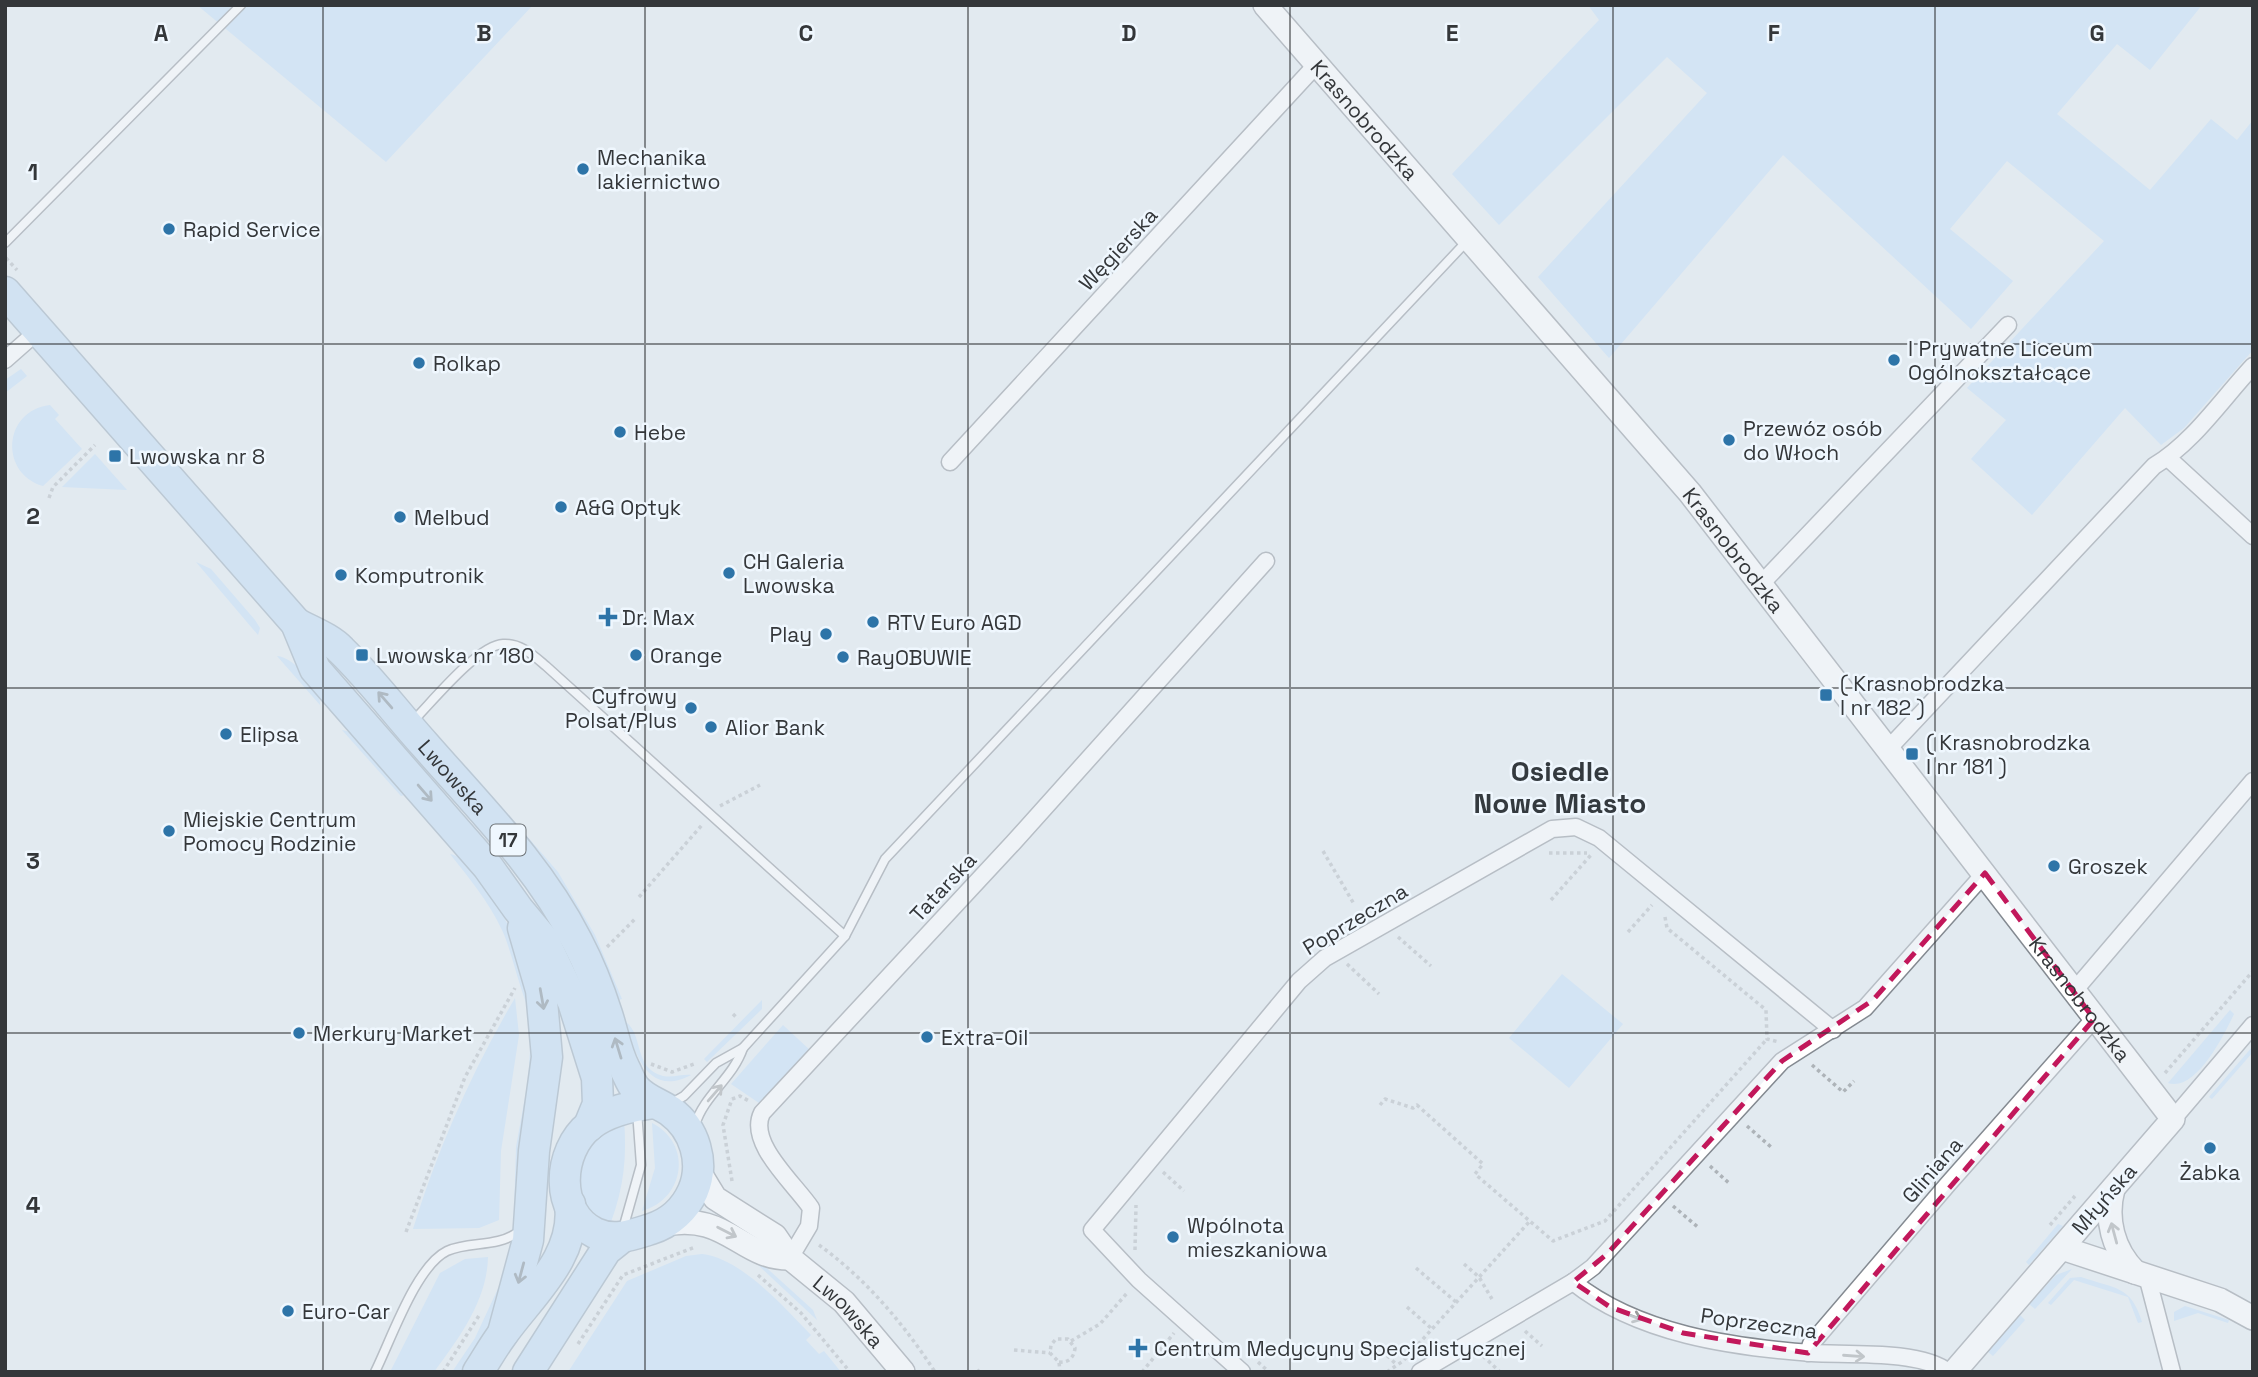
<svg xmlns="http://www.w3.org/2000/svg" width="2258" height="1377" viewBox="0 0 2258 1377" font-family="'Space Grotesk',sans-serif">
<rect width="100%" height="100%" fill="#e2eaf0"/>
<g fill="#c0def8">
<polygon points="197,5 533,5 386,162"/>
<polygon points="1588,5 2202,5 2150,70 2117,44 2057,114 2150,190 2211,119 2237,140 2253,120 2253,350 2184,428 2161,445 2125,408 2032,515 1971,459 2006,420 1967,388 2104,241 2007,161 1950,229 2013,281 1971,329 1783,155 1609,358 1538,277 1707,93 1667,57 1499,225 1452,174 1599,20"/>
<polygon points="21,369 27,376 5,393 5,380"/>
<path d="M50,405L59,415L55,419L82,449L43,486C0,474 2,411 50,405Z"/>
<polygon points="95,454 127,490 62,487"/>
<polygon points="196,562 211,569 255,620 260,628 258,635"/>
<path d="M277,656C294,657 321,689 320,705Z"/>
<polygon points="342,730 351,732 408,794 401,796"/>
<path d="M467,767L558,872L595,935L622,999L618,1000C598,948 574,896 539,852C515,823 487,796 462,768Z"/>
<path d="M450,854C474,857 509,923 517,945C525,969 529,996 536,1021C523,1007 513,953 502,930C489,902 469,878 450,854Z"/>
<polygon points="1562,974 1623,1024 1569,1088 1509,1038"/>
<path d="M515,998L519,1035L501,1151L499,1220L479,1228L413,1229C438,1148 472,1071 515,998Z"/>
<polygon points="762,1000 762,1009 707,1062 704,1059"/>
<path d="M2230,1010L2234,1014C2224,1035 2196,1092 2168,1083Z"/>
<path d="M626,1022C644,1036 633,1068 663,1076C673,1078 683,1074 691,1075C648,1098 634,1053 626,1022Z"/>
<polygon points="783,1025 811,1051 759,1103 731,1084"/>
<polygon points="534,1045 519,1203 514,1212 516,1147 528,1081 530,1051"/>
<polygon points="2253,1046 2253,1052 2212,1099 2209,1097"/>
<path d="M624,1120C627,1156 624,1187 611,1222L606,1223C569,1196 576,1183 587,1142Z"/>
<path d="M652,1123C693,1144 685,1199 642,1211L655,1168Z"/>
<polygon points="2058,1224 2063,1226 2029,1265 2026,1262"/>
<path d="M702,1254C741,1258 785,1308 811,1335L806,1340L819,1354L824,1351L841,1372H568L627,1281L686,1256Z"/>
<path d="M488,1257C487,1301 459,1338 434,1372H390L440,1273L465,1259Z"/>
<polygon points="759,1261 813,1310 817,1320 757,1264"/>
<polygon points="2072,1269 2035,1309 2029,1304 2056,1275"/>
<path d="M2081,1277C2115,1289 2131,1285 2142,1322L2138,1323L2128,1297L2074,1280L2051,1305L2048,1303L2070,1278Z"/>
<polygon points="502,1280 508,1282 485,1337 461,1372 452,1372 475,1338"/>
<polygon points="2185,1306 2229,1320 2228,1323 2198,1313 2174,1321 2174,1312"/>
<polygon points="2020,1315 2025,1320 1993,1356 1987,1351"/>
</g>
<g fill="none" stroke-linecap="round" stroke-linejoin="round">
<g stroke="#848a91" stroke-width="11">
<g id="lane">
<polyline points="5,243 241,5"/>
<path d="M413,721C432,702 478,645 503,644C521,643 534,656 546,666L845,936L885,859L1468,240"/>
<polyline points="672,1103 684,1096 716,1063 743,1048 845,936"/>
<path d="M695,1125C704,1095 733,1078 743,1048"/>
<polyline points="623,1229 641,1165 637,1111"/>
<path d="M375,1372C391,1340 416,1266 447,1251C471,1240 495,1249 520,1231"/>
</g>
</g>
<g stroke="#848a91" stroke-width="19">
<g id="street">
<polyline points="5,360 39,330"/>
<polyline points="2168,458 2253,536"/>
<polyline points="950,462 1317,64"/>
<polyline points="1761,584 2008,325"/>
<path d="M1889,748L2154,466C2193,443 2222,399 2253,366"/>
<polyline points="2074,991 2253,781"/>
<polyline points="2173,1119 2253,1025"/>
<path d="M790,1258L809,1226L811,1208C795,1184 747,1143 762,1113L1013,843L1266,561"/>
<polyline points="2147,1276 2172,1372"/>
<path d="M1573,1282C1638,1334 1731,1347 1812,1353C1847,1355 1921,1350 1948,1372"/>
<polyline points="1808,1353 1811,1344 1948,1184 2094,1019"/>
<polyline points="1242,1372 1139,1280 1092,1230 1299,981 1325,958 1552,829 1576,827 1599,838 1833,1030"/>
<polyline points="1420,1372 1573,1282 1593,1267 1782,1061 1865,1008 1985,873"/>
</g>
</g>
<g stroke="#848a91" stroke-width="26">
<g id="secondary">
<path id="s1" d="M1265,5L1690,493L2173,1119L1954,1372"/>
<path id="s2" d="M698,1170L715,1198L775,1236L790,1258L844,1302L903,1372"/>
<path d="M2113,1189C2105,1219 2113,1250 2135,1272"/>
<path d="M661,1225C727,1210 740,1259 790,1258"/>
<polyline points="2062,1248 2220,1300 2253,1318"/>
</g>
</g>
<g stroke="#8da1b2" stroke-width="33">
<g id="highway">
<polyline points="5,292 296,623 315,669 488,867 518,909 543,939 573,1002 597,1078 598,1104 589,1126"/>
<path id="s3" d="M296,623C310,631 330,638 341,650C371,679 397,714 425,745C480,808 539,866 577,941C589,964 599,989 607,1014C613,1032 616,1052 625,1069C628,1075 631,1083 635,1088C644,1099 658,1103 670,1111C695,1129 705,1163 693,1191C685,1209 670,1223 651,1229C632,1235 614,1242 595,1233C554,1213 557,1151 590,1125C608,1111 632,1106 654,1103"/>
<polyline points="503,1333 528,1240 534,1151 547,1057 541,990 523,928"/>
<path d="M478,1372C486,1360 493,1347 502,1335C530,1295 577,1257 570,1204"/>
<polyline points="528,1372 606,1250 621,1238"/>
</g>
</g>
<g stroke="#adb3b8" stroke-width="3.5" stroke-dasharray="3.5 3.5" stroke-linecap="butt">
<polyline points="6,258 17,270"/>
<polyline points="49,498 53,487 95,445"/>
<polyline points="720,806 760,785"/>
<polyline points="1323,851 1354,904"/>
<polyline points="1549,853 1587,853"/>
<polyline points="639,897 702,825"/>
<polyline points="1551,900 1591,855"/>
<polyline points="1665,917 1667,928 1766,1010 1767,1039 1779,1042"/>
<polyline points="1628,932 1652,905"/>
<polyline points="1398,937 1431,966"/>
<polyline points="607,947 635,919"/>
<polyline points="1347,964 1379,994"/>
<polyline points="733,1014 738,1019"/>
<polyline points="651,1064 672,1072 694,1064"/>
<polyline points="1812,1065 1843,1092 1854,1081"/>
<polyline points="2165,1073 2253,971"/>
<polyline points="732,1099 740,1096 749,1101"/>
<polyline points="1380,1105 1385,1099 1413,1108 1417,1105 1483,1164 1475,1174 1553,1241 1605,1221 1767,1039"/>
<polyline points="1747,1126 1771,1147"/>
<polyline points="1710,1166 1730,1184"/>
<polyline points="1163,1172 1184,1191"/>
<polyline points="732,1181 723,1125 732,1099"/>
<polyline points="1673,1206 1699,1228"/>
<polyline points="2050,1225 2075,1196"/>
<polyline points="406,1232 465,1077 515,988"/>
<path d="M819,1245C865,1278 904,1324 935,1372"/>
<polyline points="1135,1250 1136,1205"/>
<polyline points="1464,1264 1479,1277 1492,1299"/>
<polyline points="1416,1268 1456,1302"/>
<polyline points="758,1275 801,1313 850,1372"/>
<polyline points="1407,1307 1432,1329"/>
<polyline points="1525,1331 1542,1346"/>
<polyline points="1071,1341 1100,1324 1128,1292"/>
<polyline points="578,1344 623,1275 695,1247"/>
<polyline points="1377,1346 1397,1365"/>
<polyline points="1014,1350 1050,1353"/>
<polyline points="1483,1356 1500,1372"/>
<path d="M1059,1362C1068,1363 1074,1358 1075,1348L1068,1339H1056L1051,1345L1050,1353L1059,1362L1060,1372"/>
<polyline points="1258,1362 1269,1372"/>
<polyline points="443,1372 480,1314"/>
<polyline points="977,1372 981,1369"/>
<polyline points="1142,1372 1174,1333"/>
<polyline points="1387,1372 1403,1361 1530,1221"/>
</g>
<use href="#lane" stroke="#fff" stroke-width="8"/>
<use href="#street" stroke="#fff" stroke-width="16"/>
<use href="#secondary" stroke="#fff" stroke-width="23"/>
<use href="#highway" stroke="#bddaf3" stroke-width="30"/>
</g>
<defs><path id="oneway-shaft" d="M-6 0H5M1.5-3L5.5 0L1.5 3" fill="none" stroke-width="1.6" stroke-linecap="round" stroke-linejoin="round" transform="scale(1.75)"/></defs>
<g stroke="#72808d">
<use href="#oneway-shaft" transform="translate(385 700) rotate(-131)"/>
<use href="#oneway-shaft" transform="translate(425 793) rotate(49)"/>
<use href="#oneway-shaft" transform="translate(542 999) rotate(80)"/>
<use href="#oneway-shaft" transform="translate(618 1048) rotate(-107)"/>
<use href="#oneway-shaft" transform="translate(521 1273) rotate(105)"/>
</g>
<g stroke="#9a9b9c">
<use href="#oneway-shaft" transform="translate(715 1093) rotate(-49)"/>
<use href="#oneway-shaft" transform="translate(727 1232) rotate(27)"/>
<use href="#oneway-shaft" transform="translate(2114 1233) rotate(-105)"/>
<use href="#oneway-shaft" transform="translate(1632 1316) rotate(21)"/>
<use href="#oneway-shaft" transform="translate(1854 1356) rotate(4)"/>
</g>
<path d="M0 0H2258V1377H0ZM1985,873L2094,1019L1808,1353L1683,1333L1610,1307L1573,1282L1607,1254L1782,1061L1873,1000Z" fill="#e2eaf0" fill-opacity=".55" fill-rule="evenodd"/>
<path fill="none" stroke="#c2185b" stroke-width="5" stroke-dasharray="14 9" stroke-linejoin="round" d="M1985,873L2094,1019L1808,1353L1683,1333L1610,1307L1573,1282L1607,1254L1782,1061L1873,1000Z"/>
<path fill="none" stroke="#34373a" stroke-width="2" stroke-opacity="0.55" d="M323,5V1372M645,5V1372M968,5V1372M1290,5V1372M1613,5V1372M1935,5V1372M5,344H2253M5,688H2253M5,1033H2253"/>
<g fill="#2d74a8" stroke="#eff7fe" stroke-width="2.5">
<circle cx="583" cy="169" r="7"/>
<circle cx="169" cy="229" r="7"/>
<circle cx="1894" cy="360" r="7"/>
<circle cx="419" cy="363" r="7"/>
<circle cx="620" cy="432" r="7"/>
<circle cx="1729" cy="440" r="7"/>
<rect x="108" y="449" width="14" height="14" rx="3.5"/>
<circle cx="561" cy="507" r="7"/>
<circle cx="400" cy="517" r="7"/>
<circle cx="729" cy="573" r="7"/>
<circle cx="341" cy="575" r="7"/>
<path d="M604.5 606.5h7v7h7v7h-7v7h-7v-7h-7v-7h7z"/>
<circle cx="873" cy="622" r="7"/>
<circle cx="826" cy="634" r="7"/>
<rect x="355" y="648" width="14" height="14" rx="3.5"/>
<circle cx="636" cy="655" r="7"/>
<circle cx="843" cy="657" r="7"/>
<rect x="1819" y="688" width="14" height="14" rx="3.5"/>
<circle cx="691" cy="708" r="7"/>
<circle cx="711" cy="727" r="7"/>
<circle cx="226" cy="734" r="7"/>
<rect x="1905" y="747" width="14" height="14" rx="3.5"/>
<circle cx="169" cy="831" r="7"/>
<circle cx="2054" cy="866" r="7"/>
<circle cx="299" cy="1033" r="7"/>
<circle cx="927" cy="1037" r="7"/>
<circle cx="2210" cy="1148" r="7"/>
<circle cx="1173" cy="1237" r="7"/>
<circle cx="288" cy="1311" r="7"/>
<path d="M1134.5 1337.5h7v7h7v7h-7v7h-7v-7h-7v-7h7z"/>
</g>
<g text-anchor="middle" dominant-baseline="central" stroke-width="5" stroke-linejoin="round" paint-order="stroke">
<rect fill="#eff7fe" stroke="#6c7175" stroke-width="2" x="490.5" y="824.5" width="35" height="31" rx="5"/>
<g font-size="19" font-weight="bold" fill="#34373a">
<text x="508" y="840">17</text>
</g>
<g font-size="21" fill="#34373a" stroke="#eff7fe">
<text stroke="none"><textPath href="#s1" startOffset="152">Krasnobrodzka</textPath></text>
<text transform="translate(1118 249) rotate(-47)">Węgierska</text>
<text stroke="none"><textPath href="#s1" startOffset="719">Krasnobrodzka</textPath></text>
<text stroke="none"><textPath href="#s3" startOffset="222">Lwowska</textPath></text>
<text transform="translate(943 887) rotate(-47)">Tatarska</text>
<text transform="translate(1355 919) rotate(-31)">Poprzeczna</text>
<text stroke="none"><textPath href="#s1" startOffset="1286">Krasnobrodzka</textPath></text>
<text transform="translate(1932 1170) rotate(-49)">Gliniana</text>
<text transform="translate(2104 1199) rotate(-49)">Młyńska</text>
<text stroke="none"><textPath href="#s2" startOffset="210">Lwowska</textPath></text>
<text transform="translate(1759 1323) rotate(8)">Poprzeczna</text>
</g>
<g font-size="21" fill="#34373a" stroke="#eff7fe" text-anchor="start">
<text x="597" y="157">Mechanika<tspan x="597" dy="24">lakiernictwo</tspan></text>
<text x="183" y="229">Rapid Service</text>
<text x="1908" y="348">I Prywatne Liceum<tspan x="1908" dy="24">Ogólnokształcące</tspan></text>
<text x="433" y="363">Rolkap</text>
<text x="1743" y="428">Przewóz osób<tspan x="1743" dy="24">do Włoch</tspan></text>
<text x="634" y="432">Hebe</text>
<text x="129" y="456">Lwowska nr 8</text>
<text x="575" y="507">A&amp;G Optyk</text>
<text x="414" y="517">Melbud</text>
<text x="743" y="561">CH Galeria<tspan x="743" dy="24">Lwowska</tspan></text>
<text x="355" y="575">Komputronik</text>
<text x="622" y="617">Dr. Max</text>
<text x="887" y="622">RTV Euro AGD</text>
<text x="812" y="634" text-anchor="end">Play</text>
<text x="376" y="655">Lwowska nr 180</text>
<text x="650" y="655">Orange</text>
<text x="857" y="657">RayOBUWIE</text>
<text x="1840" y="683">( Krasnobrodzka<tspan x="1840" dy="24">I nr 182 )</tspan></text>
<text x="677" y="696" text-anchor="end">Cyfrowy<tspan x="677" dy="24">Polsat/Plus</tspan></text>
<text x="725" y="727">Alior Bank</text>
<text x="240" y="734">Elipsa</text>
<text x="1926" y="742">( Krasnobrodzka<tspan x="1926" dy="24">I nr 181 )</tspan></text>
<text x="183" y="819">Miejskie Centrum<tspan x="183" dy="24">Pomocy Rodzinie</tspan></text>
<text x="2068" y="866">Groszek</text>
<text x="313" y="1033">Merkury Market</text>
<text x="941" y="1037">Extra-Oil</text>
<text x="2210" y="1172" text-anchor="middle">Żabka</text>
<text x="1187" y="1225">Wpólnota<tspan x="1187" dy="24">mieszkaniowa</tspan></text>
<text x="302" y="1311">Euro-Car</text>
<text x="1154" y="1348">Centrum Medycyny Specjalistycznej</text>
</g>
<g font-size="28" font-weight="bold" fill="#343a3f" stroke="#eff7fe">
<text x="1560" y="771">Osiedle<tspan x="1560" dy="32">Nowe Miasto</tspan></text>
</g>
</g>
<g font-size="23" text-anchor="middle" font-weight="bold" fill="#34373a" stroke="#eff7fe" stroke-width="5" stroke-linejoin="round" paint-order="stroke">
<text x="161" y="41">A</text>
<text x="484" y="41">B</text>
<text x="806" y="41">C</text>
<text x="1129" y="41">D</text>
<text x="1452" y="41">E</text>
<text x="1774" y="41">F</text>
<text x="2097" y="41">G</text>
<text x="33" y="180">1</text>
<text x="33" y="524">2</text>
<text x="33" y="869">3</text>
<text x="33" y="1213">4</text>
</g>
<rect width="2258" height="1377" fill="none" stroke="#34373a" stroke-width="14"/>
</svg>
